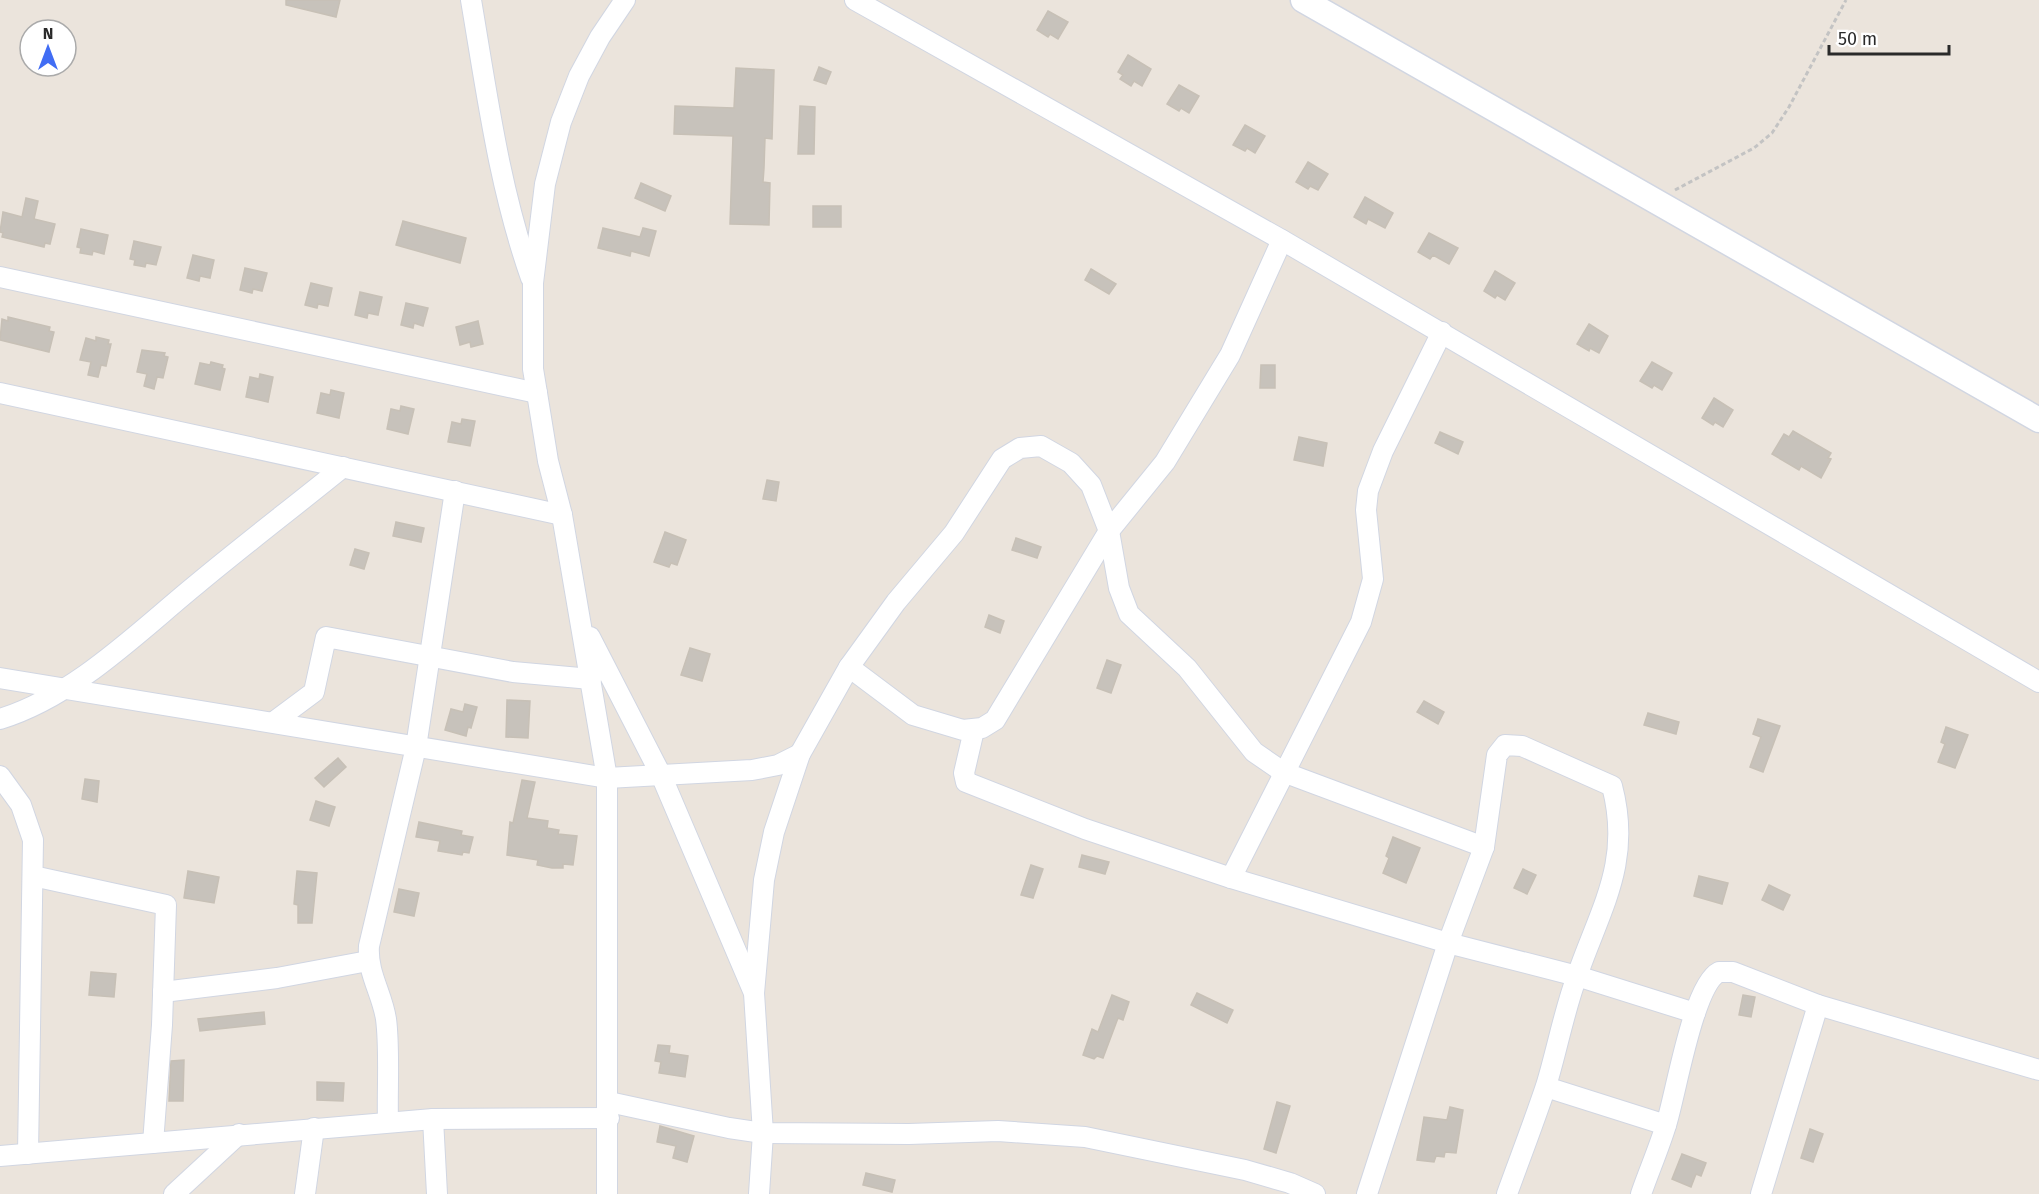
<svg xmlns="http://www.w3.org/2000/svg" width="2039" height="1194" viewBox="0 0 2039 1194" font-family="'Fira Sans',sans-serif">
<rect width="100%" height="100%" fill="#ebe4dc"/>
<g fill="#c7c2bb" stroke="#c7c0b6" stroke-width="1.5">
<polygon points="286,0 340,0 336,17 286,5"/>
<polygon points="1048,11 1068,22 1058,39 1050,34 1048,37 1037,30"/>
<polygon points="1128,55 1151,69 1142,86 1134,81 1131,86 1120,79 1123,75 1118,72"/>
<polygon points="819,67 831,72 826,84 814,80"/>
<polygon points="736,68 774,70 772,139 765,138 764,168 763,182 770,183 769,225 730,224 733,136 674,134 675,106 734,108"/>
<polygon points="1179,85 1199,96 1189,113 1181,108 1179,111 1167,104"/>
<polygon points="800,106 815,107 814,154 798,154"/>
<polygon points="1245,125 1265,136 1255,153 1247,148 1245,151 1233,145"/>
<polygon points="1308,162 1328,174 1318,190 1310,186 1308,189 1296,182"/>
<polygon points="641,183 671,196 665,211 635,198"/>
<polygon points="1365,197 1393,213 1385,228 1368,219 1366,224 1354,217"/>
<polygon points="26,198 38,201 34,219 55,224 50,244 45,243 44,247 2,237 3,233 0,232 3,212 22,217"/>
<rect x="813" y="206" width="28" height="21"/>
<polygon points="403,221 466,238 460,263 396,245"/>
<polygon points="603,228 640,237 643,228 656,231 649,256 631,251 630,256 598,248"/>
<polygon points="81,229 108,235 104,254 93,251 92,255 80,253 81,248 77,247"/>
<polygon points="1429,233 1458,248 1449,264 1433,255 1430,259 1418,252"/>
<polygon points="134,241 161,247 156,265 146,263 145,267 134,265 135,260 130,259"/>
<polygon points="193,255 214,260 210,278 200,276 199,281 187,278"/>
<polygon points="245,268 267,273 262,291 253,289 252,293 240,290"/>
<polygon points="1091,269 1116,284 1109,294 1085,280"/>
<polygon points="1495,271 1515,283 1505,300 1497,295 1495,298 1484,291"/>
<polygon points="311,283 332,288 328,306 318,304 317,308 305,305"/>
<polygon points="360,292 382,297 378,315 368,313 367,318 355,315"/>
<polygon points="406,303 428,308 423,326 414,323 413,328 401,325"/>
<polygon points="8,317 50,327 49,331 54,332 49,352 0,340 2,319 8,321"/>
<polygon points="478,321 483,344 471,347 470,342 460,345 456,327"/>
<polygon points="1589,324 1608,336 1599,353 1590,348 1589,351 1577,344"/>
<polygon points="96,337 109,340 108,344 111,344 106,366 101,365 98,377 88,375 91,362 80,360 86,338 96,341"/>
<polygon points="142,350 165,353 164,356 168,357 163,378 157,377 154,389 144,386 147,374 137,372"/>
<polygon points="211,362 223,365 222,368 225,369 220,390 195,384 200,363 210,365"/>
<polygon points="1652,362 1672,373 1662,390 1654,385 1652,388 1640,381"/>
<polygon points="1261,365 1275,365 1275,388 1260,388"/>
<polygon points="260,374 273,377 268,402 246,397 250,377 259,379"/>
<polygon points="331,390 344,393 339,418 317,413 321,393 330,395"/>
<polygon points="1714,398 1733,410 1723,427 1715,422 1713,425 1702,418"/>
<polygon points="401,406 414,409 408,434 387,429 391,409 400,411"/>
<polygon points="462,419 475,421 470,446 448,442 452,422 461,424"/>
<polygon points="1793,431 1831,453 1828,458 1831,459 1821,478 1801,466 1799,470 1772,454 1784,434 1789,437"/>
<polygon points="1440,432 1463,442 1458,454 1435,443"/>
<polygon points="1299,437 1327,443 1323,466 1294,460"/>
<polygon points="767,480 779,482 776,501 763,499"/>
<polygon points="396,522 424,528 421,542 393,536"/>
<polygon points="665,532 686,540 677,565 671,563 669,567 654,562"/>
<polygon points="1016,538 1041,547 1037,558 1012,550"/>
<polygon points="355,549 369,553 364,569 350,565"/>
<polygon points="989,615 1004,621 1000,633 985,627"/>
<polygon points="690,648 710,654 702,681 681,675"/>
<polygon points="1107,660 1121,665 1111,693 1097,688"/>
<polygon points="507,700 530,701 528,738 506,737"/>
<polygon points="1424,701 1444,712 1438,724 1417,712"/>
<polygon points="465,704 477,707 471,728 468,727 466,736 445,730 451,709 463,712"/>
<polygon points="1648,713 1679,722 1676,734 1644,725"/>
<polygon points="1758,719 1780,726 1763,772 1750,767 1761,737 1753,734"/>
<polygon points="1946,727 1968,735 1955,768 1938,762 1945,744 1941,742"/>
<polygon points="338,758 346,767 324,787 315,778"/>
<polygon points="85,779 99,781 97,802 82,799"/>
<polygon points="522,780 535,782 527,818 548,821 547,828 559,830 558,834 577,836 573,865 563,864 563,868 552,868 537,865 538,860 507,855 510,822 513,823"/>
<polygon points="316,801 335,807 329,826 310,820"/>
<polygon points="419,822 462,831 461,835 473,837 469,853 463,852 462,855 438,851 440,841 416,837"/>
<polygon points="1393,837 1420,848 1406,883 1383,873 1389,858 1386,856"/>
<polygon points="1082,855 1109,862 1105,874 1079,867"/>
<polygon points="1031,865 1043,869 1033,898 1021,895"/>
<polygon points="1523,869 1536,875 1527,894 1514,888"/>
<polygon points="188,871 219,877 214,903 184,898"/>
<polygon points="297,871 317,873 312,923 298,923 298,905 294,904"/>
<polygon points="1699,876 1728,883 1722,904 1694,896"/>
<polygon points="1769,885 1790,895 1783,910 1762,900"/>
<polygon points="399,889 419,893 414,916 394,912"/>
<polygon points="91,972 116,974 114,997 89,995"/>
<polygon points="1197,993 1233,1010 1227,1023 1191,1005"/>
<polygon points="1112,995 1129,1002 1123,1020 1118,1018 1103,1058 1097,1056 1094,1059 1083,1055 1092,1029 1098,1032"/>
<polygon points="1743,995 1755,997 1751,1017 1739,1015"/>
<polygon points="264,1012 265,1024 200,1031 198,1019"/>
<polygon points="658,1045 670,1046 669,1053 688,1056 685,1077 659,1073 661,1062 655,1061"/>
<polygon points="184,1060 183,1101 169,1101 171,1061"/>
<polygon points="317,1082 344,1083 343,1101 317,1100"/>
<polygon points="1277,1102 1290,1106 1276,1153 1264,1149"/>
<polygon points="1450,1107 1463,1110 1456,1153 1445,1152 1444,1157 1436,1156 1434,1162 1417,1160 1424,1117 1447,1120"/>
<polygon points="660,1126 694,1136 687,1162 673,1158 676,1146 657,1142"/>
<polygon points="1810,1129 1823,1134 1813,1162 1801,1158"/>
<polygon points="1682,1154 1706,1163 1701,1176 1696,1174 1691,1187 1672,1179"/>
<polygon points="866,1173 895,1180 892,1192 863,1185"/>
</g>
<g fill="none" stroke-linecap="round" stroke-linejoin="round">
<g stroke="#d1d6e2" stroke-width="22">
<g id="minor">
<path d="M471,0C487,94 499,187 531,278"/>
<polyline points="855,0 1282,240 2039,682"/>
<polyline points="0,277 537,393"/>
<polyline points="0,393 562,515"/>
<polyline points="590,637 661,775 754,993 763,1133 759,1194"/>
<polyline points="849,667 913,715 963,730 982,728 995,720 1109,531 1165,462 1230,355 1282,240"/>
<polyline points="0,678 607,778 752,770 778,765 800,754"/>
<path d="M0,719C75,696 138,632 197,584C245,544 295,506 343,467"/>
<polyline points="275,721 314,692 326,637 513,672 591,679"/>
<polyline points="974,730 964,773 966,782 1085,829 1231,878 1448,943 1577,976 1695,1013"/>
<polyline points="0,776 21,805 33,840 28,1154"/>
<polyline points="33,876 166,905 162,1025 153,1143"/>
<polyline points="1231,878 1361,622 1373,579 1366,510 1368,491 1383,451 1442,332"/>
<polyline points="163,992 277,978 368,961"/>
<polyline points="754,993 764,880 774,832 800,754 849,667 896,602 954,533 1002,459 1020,448 1041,446 1071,463 1091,485 1109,531 1119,588 1129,614 1187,668 1254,752 1283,772 1484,847"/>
<polyline points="1546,1087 1666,1125"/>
<polyline points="609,1102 729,1128 763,1133 909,1134 998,1131 1085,1137 1245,1170 1290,1183 1315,1194"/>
<polyline points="433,1119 437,1194"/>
<path d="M388,1122C387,1090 390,1049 386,1019C382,993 367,973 369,946L416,747L455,491"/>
<polyline points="0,1156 433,1119 609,1118"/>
<polyline points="174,1194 239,1134"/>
<polyline points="305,1194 314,1128"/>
<polyline points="607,1194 607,778 562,515 548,461 537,393 533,369 533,283 545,184 561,122 579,76 600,37 625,0"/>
<path d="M1367,1194L1448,943L1484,847L1497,755L1505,745L1522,746L1612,786C1632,862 1601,907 1577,976C1564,1011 1557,1050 1546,1086C1534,1122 1520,1158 1507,1194"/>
<path d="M1641,1194C1649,1171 1659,1148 1666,1125C1676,1094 1693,985 1719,972H1733L1818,1005L2039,1070"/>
<polyline points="1761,1194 1818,1005"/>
</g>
</g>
<g stroke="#d1d6e2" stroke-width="27">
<polyline id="tertiary" points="1303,0 2039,420"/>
</g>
<polyline stroke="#c3c3c3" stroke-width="3" stroke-dasharray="4.5 3" stroke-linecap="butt" points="1675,190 1754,148 1772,133 1789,107 1846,0"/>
<use href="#minor" stroke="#fff" stroke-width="20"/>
<use href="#tertiary" stroke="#fff" stroke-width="24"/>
</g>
<g transform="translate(48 48)"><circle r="28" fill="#ffffff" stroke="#aaaaaa" stroke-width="1.5"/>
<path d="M0-4.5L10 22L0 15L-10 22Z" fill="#416df4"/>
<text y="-9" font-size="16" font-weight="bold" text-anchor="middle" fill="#2a2a2a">N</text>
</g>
<path d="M1829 45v9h120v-9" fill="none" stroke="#2a2a2a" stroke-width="3"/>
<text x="1838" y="45" font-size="18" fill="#2a2a2a" stroke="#ffffff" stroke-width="4.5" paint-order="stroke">50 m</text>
</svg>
